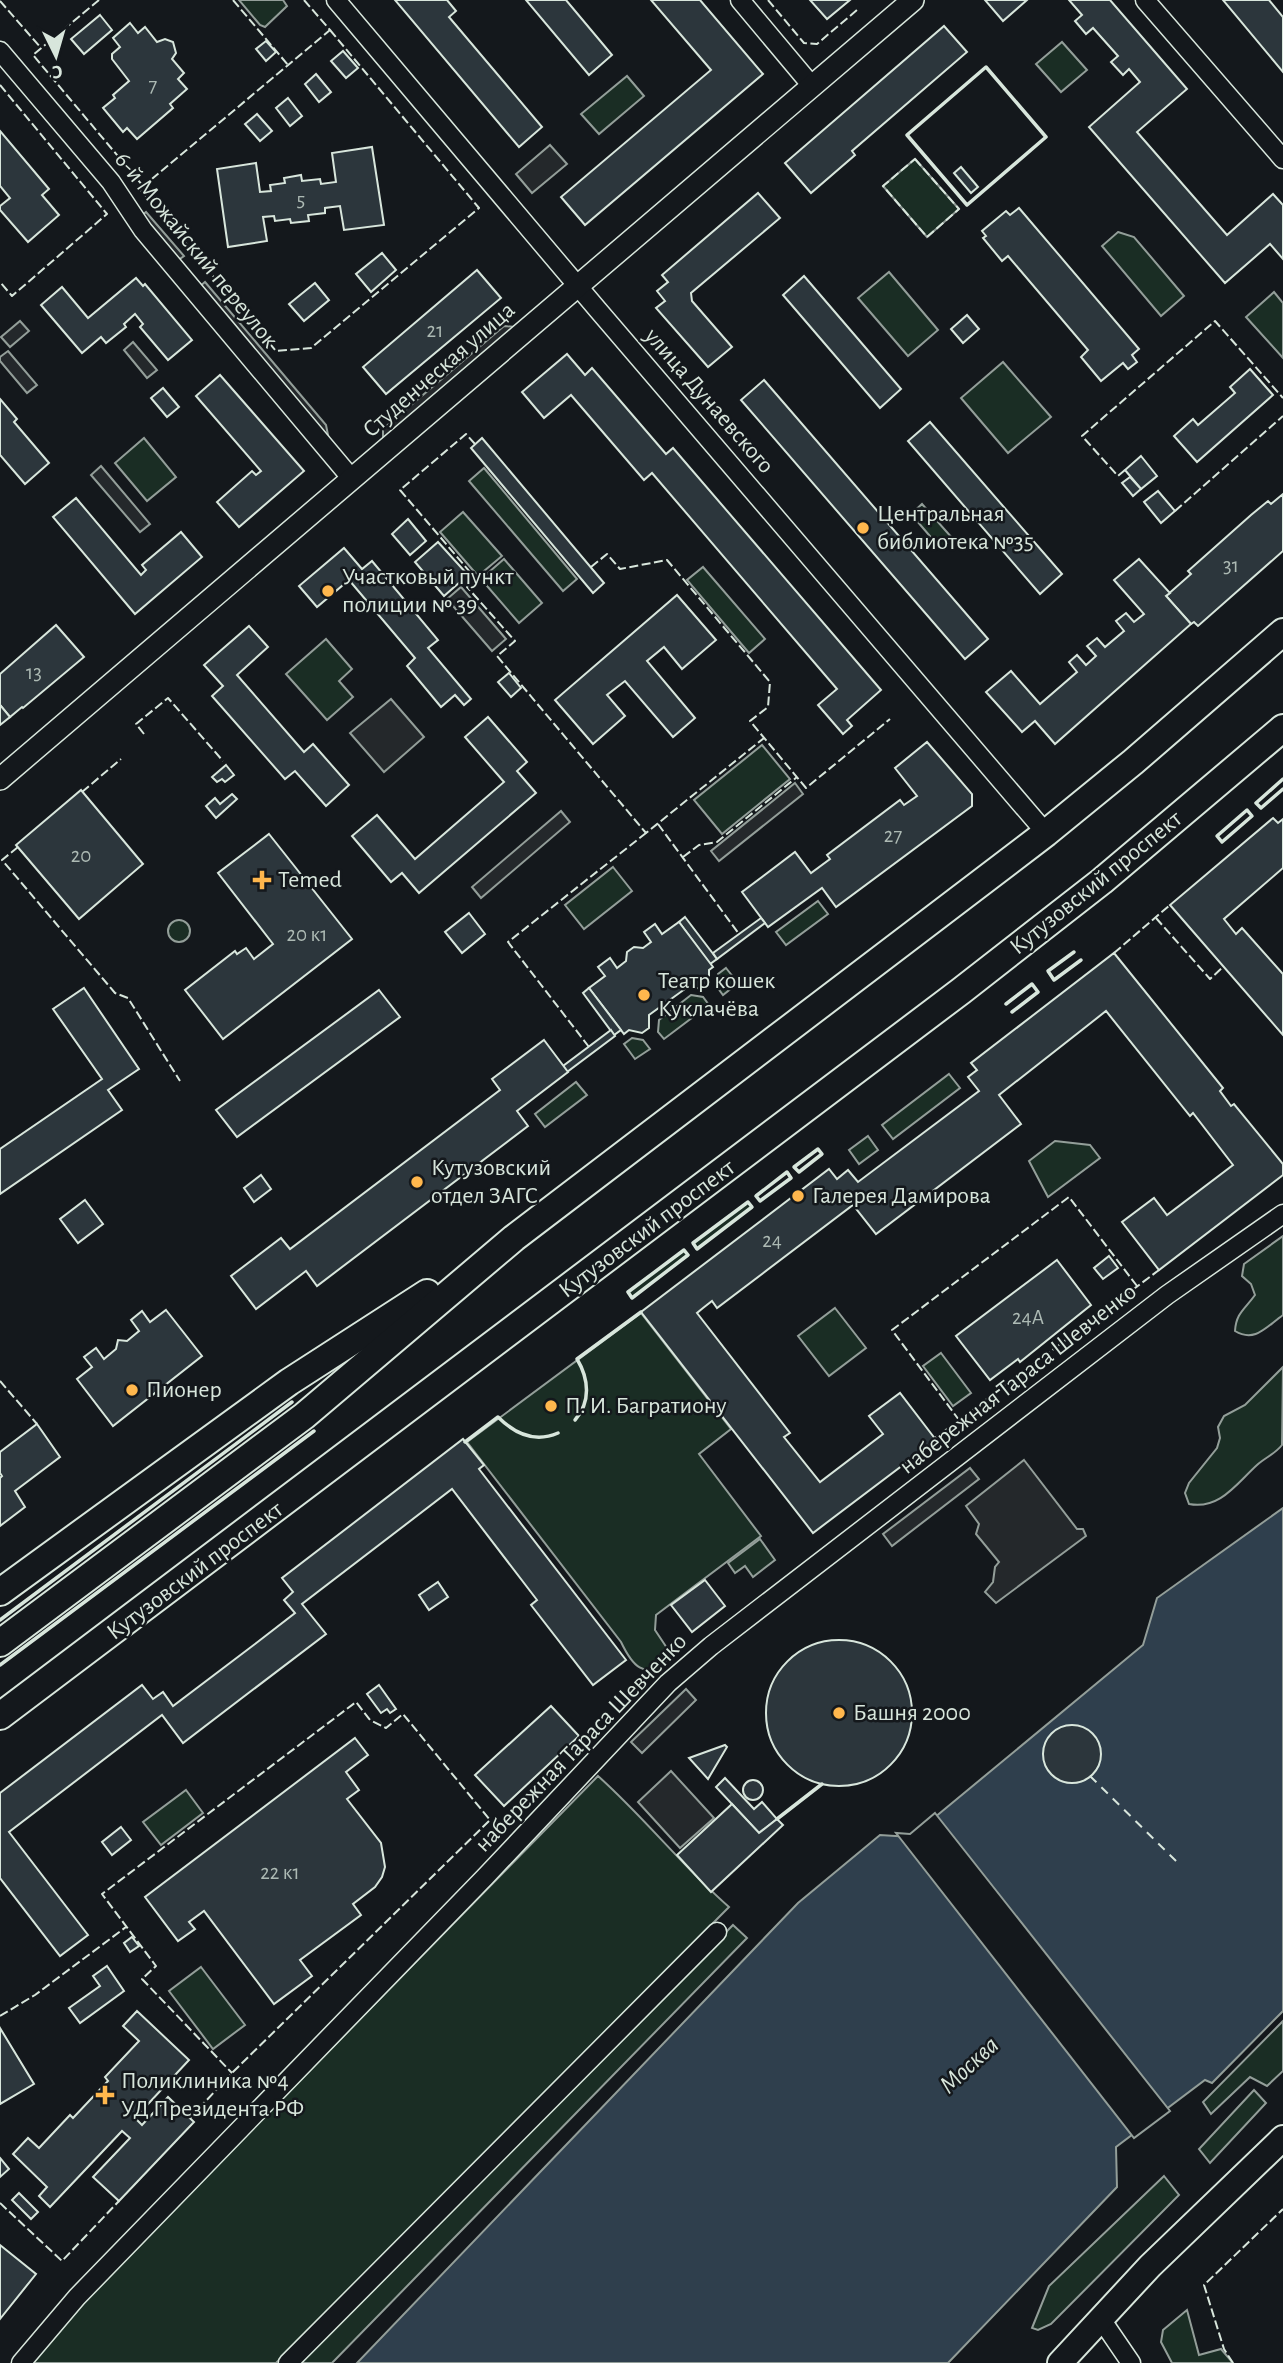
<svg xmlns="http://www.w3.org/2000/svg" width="1283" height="2363" viewBox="0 0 1283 2363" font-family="'Alegreya Sans',sans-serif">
<rect width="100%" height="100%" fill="#14181c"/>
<g fill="#1a2d24" stroke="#939e99" stroke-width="2">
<polygon points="239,0 283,0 287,6 265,27 260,25"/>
<polygon points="1062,42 1087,70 1061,92 1036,64"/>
<polygon points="627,76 644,96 599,134 581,114"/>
<polygon points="915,159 959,209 927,237 883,186"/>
<polygon points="1118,232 1134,237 1184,296 1161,316 1102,246"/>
<polygon points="889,272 938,330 908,356 858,298"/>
<polygon points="1274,292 1283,303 1283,358 1246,317"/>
<polygon points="1003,362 1051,417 1008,453 961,398"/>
<polygon points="144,438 176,477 147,501 115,463"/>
<polygon points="484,468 577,579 563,591 469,481"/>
<polygon points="922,504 953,539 941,549 911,514"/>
<polygon points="463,512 502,556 478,576 440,532"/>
<polygon points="504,559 542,603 519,623 481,579"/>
<polygon points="703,567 765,639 749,653 687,580"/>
<polygon points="326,639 352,669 339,681 353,697 327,720 286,674"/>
<polygon points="762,745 790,779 722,834 694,800"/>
<polygon points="613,867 632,891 584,929 565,905"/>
<polygon points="818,901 828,914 786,945 776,932"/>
<circle cx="179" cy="931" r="11"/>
<polygon points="726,968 738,983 723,995 717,987 718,974"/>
<polygon points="691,995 703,997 709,1005 664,1039 658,1032 659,1020"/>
<polygon points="632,1038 643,1040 650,1049 635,1059 624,1044"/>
<polygon points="949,1074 960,1088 893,1139 882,1125"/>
<polygon points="576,1082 587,1095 545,1127 535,1114"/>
<polygon points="868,1136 878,1150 859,1164 849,1150"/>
<polygon points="1055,1141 1090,1145 1100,1158 1048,1197 1029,1161"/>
<polygon points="748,1202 752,1207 697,1249 693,1243"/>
<path d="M1283,1236V1315C1266,1327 1255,1343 1235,1331C1236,1313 1245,1309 1255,1295L1251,1284L1242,1276L1244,1264Z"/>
<polygon points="684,1250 688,1255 632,1298 628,1292"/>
<polygon points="835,1308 866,1348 829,1376 798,1336"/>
<path d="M641,1313L731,1429L699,1454L761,1536L656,1615L655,1630L667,1648L668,1659C644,1681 632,1665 621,1642L467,1442Z"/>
<polygon points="941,1353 971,1393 953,1406 923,1366"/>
<path d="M1283,1367L1282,1445C1275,1454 1266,1457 1257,1465C1237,1483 1220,1510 1189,1504L1185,1493L1189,1483L1217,1448L1220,1438L1218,1427L1224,1416L1245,1405Z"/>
<polygon points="760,1539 775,1560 753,1577 745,1566 735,1573 728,1563"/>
<path d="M598,1776C644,1817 682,1866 729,1907L276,2363H29L82,2303Z"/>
<polygon points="186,1790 203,1813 161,1845 143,1822"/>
<polygon points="733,1925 747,1938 332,2363 300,2363"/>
<polygon points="201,1967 245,2025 213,2049 169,1991"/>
<polygon points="1283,2021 1283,2071 1267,2086 1250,2077 1211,2114 1203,2102"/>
<polygon points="1254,2090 1266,2103 1210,2163 1199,2149"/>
<polygon points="1164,2176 1179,2195 1051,2324 1038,2330 1032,2328 1049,2286"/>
<polygon points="1187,2310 1199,2355 1221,2349 1233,2363 1172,2363 1161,2342 1163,2330"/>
</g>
<g fill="#24282b" stroke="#939e99" stroke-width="2">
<polygon points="550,145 567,164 532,193 516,174"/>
<polygon points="146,212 184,256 177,261 140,217"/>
<polygon points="205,282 326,425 329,440 199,287"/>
<polygon points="20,321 29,331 10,347 1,337"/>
<polygon points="504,326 515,327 383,440 383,429"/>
<polygon points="133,342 157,370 147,378 124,350"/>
<polygon points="8,351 37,385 27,393 0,361 0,357"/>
<polygon points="101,466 150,524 140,532 91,475"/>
<polygon points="461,587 506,639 492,651 447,599"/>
<polygon points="391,699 424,737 384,772 350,733"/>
<polygon points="795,783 803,794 719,861 711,851"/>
<polygon points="561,811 570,822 481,898 472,887"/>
<polygon points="1024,1460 1077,1529 1083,1529 1086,1536 996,1603 985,1592 993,1582 995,1567 999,1562 976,1534 979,1524 966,1506"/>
<polygon points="970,1468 979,1479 892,1546 883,1534"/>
<polygon points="686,1689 696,1700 642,1753 631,1742"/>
<polygon points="671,1771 714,1818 680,1848 638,1802"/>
</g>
<polygon fill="#2f3f4d" stroke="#939e99" stroke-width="2" points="1283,1508 1283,2011 1212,2083 1205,2080 1116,2147 1117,2187 948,2363 357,2363 798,1903 880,1835 911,1837 1143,1645 1157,1598"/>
<polygon fill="#14181c" stroke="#939e99" stroke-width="2" points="935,1813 1170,2111 1134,2138 896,1833 910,1834"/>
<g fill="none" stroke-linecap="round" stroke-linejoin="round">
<polyline stroke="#d8e6dc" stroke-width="2" stroke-dasharray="9 7" stroke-linecap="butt" points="1090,1776 1180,1865"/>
</g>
<g fill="#2c363c" stroke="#d8e6dc" stroke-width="2">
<polygon points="395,0 447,0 456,11 449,17 542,127 519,147"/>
<polygon points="526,0 566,0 612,55 589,75"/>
<polygon points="651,0 700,0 763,74 585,225 561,197 711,70"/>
<polygon points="810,0 850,0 827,19"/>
<polygon points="985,0 1027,0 1003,21"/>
<polygon points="1069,0 1110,0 1187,89 1137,132 1227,235 1273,194 1283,205 1283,259 1270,244 1225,283 1089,127 1140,82 1129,69 1123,75 1111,62 1118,56 1093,28 1086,34 1075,21 1082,15"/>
<polygon points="1223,0 1269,0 1283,17 1283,72"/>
<polygon points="100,15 112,30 84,54 71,39"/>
<polygon points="130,23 138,33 145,27 157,42 165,39 173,42 176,53 172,59 184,73 178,79 187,89 170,104 173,108 137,139 127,128 123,132 103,108 115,98 113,95 129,81 112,59 112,54 120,47 113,38"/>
<polygon points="944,26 967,52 852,151 855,155 811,193 785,163"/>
<polygon points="266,41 276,52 266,61 256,49"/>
<polygon points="343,51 358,68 346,78 331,61"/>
<polygon points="316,74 331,92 319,102 305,84"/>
<polygon points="288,98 302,116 290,126 276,108"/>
<polygon points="257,114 272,131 260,141 245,124"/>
<polygon points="0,131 49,189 42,195 59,215 28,242 0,210 0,206 10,198 0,186"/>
<polygon points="372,147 384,225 344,230 340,206 325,208 325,213 308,215 309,221 291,223 290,219 275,221 274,216 263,217 267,241 228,247 217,169 256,163 260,192 271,191 270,185 285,183 284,178 301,175 302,181 320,179 321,184 336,182 332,153"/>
<polygon points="961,167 978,187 971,193 954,173"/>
<polygon points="758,193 780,218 691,293 692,301 732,347 708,367 656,308 665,301 657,291 668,282 662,275"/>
<polygon points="1019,208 1139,349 1132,355 1137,362 1128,369 1123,363 1101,381 1081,357 1088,350 1008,256 1002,261 983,238 986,236 982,231 1006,211 1010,215"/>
<polygon points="382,253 396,270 371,292 356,274"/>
<polygon points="477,270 501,298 386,394 363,367"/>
<polygon points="804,276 901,389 880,408 783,295"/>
<polygon points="136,278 143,286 145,284 192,340 168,360 140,327 143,324 135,314 124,324 126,327 106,343 101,337 82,353 41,305 62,287 88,318"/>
<polygon points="315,283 329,300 304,321 289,304"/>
<polygon points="967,315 979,329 963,343 951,329"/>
<polygon points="567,354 585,375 592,368 666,454 673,448 881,690 847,720 852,726 843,734 818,705 837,689 652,473 644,480 571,395 544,418 522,392"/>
<polygon points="1250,369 1273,395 1197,462 1174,436 1193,419 1198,425 1235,393 1230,387"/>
<polygon points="220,375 304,471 239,527 217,502 252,471 256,475 261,471 196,396"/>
<polygon points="764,380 988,639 965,659 741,400"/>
<polygon points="163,388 179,407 167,417 151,398"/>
<polygon points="0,399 17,419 14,422 49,463 25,484 0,455"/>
<polygon points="930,422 1062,574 1040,594 908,441"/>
<polygon points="482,438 604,583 593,593 471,448"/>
<polygon points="1141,456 1157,476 1141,489 1125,470"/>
<polygon points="1130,477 1141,489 1133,496 1122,483"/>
<polygon points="1158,491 1175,511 1161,523 1144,502"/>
<polygon points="1283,494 1283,551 1198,626 1194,622 1191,624 1166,596 1191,574 1188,571 1251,515 1268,501 1271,504"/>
<polygon points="76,498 141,575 146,570 142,565 181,532 202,557 135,614 53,517"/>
<polygon points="408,519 426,541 410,555 392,534"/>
<polygon points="438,542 468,575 444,596 415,562"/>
<polygon points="344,548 362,569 372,561 438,640 428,648 471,699 464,705 455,695 441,707 407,666 415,658 349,580 317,607 299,586"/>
<polygon points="1139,559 1170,593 1166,596 1191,624 1055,744 1035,721 1022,732 986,692 1011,671 1040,704 1077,672 1069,662 1077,655 1086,665 1096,656 1087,646 1097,638 1105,647 1124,631 1116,621 1126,613 1134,622 1144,614 1114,580"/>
<polygon points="677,595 716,640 682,669 664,647 647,661 695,718 673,737 625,681 607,695 625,716 593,744 555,700"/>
<polygon points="56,625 84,657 23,708 22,707 10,717 0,705 0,674"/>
<polygon points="249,626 268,647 237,675 304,752 313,744 349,785 326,806 295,771 285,779 212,696 223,686 204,665"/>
<polygon points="509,673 521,688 511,697 498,682"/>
<polygon points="0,705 10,717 0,725"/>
<polygon points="488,717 527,762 517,771 536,793 419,893 402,873 391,882 352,836 377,815 415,859 504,782 465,737"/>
<polygon points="927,742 972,794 972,806 836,907 822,888 768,927 742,892 795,852 811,873 830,859 827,855 900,800 904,805 917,796 895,768"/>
<polygon points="226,765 234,775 225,782 222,779 217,782 212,777"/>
<polygon points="81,790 143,864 79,919 16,845"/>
<polygon points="232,794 237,799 216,818 206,806 215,798 220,804"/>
<polygon points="1273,818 1278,823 1283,819 1283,868 1224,919 1236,934 1242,928 1283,974 1283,1035 1170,905"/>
<polygon points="269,834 352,939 223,1039 185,990 235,951 237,954 246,948 254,959 273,944 218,873"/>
<polygon points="469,913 485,934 462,953 445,932"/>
<polygon points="685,917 717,959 710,964 679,922"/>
<polygon points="761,918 765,923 717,959 713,953"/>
<polygon points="679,922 713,967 709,970 709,983 701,989 689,986 649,1015 649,1028 642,1033 629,1030 624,1034 589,988 605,976 598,967 610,958 617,968 626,961 627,952 634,947 643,948 651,942 644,932 655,924 662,934"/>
<polygon points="1114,953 1223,1088 1220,1091 1231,1106 1234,1104 1283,1164 1283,1175 1159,1270 1122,1222 1154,1198 1167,1215 1233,1165 1193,1113 1190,1116 1106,1011 999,1095 1021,1124 876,1234 853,1205 717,1308 712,1301 703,1308 697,1313 790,1433 784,1437 820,1482 883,1434 869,1416 900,1393 936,1440 813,1533 641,1312 829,1169 837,1179 848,1170 858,1182 979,1091 968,1077 977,1070 971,1063"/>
<polygon points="84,988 139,1069 108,1090 122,1110 0,1194 0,1149 102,1079 53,1009"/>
<polygon points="589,988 621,1030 614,1035 583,993"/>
<polygon points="379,990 400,1017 237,1137 216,1110"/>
<polygon points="611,1030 615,1036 567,1072 563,1066"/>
<polygon points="544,1040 568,1072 517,1111 528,1126 317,1286 306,1271 256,1309 231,1276 281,1238 290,1249 500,1090 492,1079"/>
<polygon points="261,1175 271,1189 254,1202 244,1188"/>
<polygon points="85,1200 103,1224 78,1243 60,1219"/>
<polygon points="1109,1256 1118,1268 1103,1279 1094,1268"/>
<polygon points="1057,1260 1091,1305 1020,1362 1018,1359 990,1380 956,1336"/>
<polygon points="166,1310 202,1356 113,1426 77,1379 92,1367 84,1357 96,1348 104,1359 116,1349 118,1340 127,1341 139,1331 131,1320 142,1311 150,1322"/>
<polygon points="37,1424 60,1457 15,1491 25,1507 0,1526 0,1478 2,1476 0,1473 0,1452"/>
<polygon points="463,1439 484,1465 479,1469 626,1660 593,1685 531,1605 537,1600 452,1489 302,1604 326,1634 183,1743 162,1715 9,1832 88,1935 60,1956 0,1878 0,1793 142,1685 153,1699 163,1692 173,1706 255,1644 295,1613 284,1600 293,1592 282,1578"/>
<polygon points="705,1580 725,1606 692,1632 671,1605"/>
<polygon points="438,1582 448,1597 429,1610 419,1595"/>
<circle cx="839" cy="1713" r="73"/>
<polygon points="379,1685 396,1709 390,1713 387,1709 381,1713 367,1694"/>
<polygon points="551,1706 579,1736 504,1806 475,1775"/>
<circle cx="1072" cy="1754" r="29"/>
<polygon points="355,1738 368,1755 346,1772 359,1790 347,1799 381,1843 385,1867 382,1877 375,1887 353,1904 361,1915 300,1960 312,1976 274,2004 204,1911 189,1922 195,1929 178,1941 145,1897"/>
<polygon points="725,1745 727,1747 708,1779 689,1758"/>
<polygon points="725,1778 754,1809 762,1802 777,1819 759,1833 716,1787"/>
<circle cx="753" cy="1790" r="10"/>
<polygon points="732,1804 759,1833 777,1819 783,1825 711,1892 677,1855"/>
<polygon points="121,1827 131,1840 112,1855 102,1842"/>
<polygon points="132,1937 139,1946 130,1952 124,1943"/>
<polygon points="107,1966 124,1991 80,2023 69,2008 100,1986 93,1976"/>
<polygon points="137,2011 189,2060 135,2118 142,2125 168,2097 194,2122 119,2201 93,2177 130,2138 122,2131 50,2207 39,2196 47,2187 13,2154 28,2138 39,2148 70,2115 73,2118 108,2081 105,2077 139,2041 123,2026"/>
<polygon points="0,2028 34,2084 0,2104"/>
<polygon points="0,2158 9,2169 0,2177"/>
<polygon points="19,2193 38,2212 31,2219 12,2200"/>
<polygon points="0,2245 36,2274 0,2319"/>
</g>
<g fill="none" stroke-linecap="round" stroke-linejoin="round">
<g stroke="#d8e6dc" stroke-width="21">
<g id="minor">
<polyline points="336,0 598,310 1046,833"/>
<polyline points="740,0 812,86"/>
<polyline points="1145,0 1283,159"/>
<polyline points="0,51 111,182 143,230 352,479"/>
<polyline points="1101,2319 1131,2363"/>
<polyline points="21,2363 77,2297 485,1877 668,1683 711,1646 1167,1295 1283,1214"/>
<polyline points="288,2363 717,1932"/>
</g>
</g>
<g stroke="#d8e6dc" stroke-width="24">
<polyline id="tertiary" points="0,779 913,0"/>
</g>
<g stroke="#d8e6dc" stroke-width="28">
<polyline id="secondary" points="1060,2363 1150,2266 1283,2138"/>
</g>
<g stroke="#d8e6dc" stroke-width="30">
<g id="primary">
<polyline points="0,1592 289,1382 427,1293"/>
<polyline points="0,1643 304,1416 514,1238 1046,833 1133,762 1283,632"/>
<polyline points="0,1716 961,991 1102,881 1283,728"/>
</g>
</g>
<use href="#minor" stroke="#14181c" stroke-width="18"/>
<use href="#tertiary" stroke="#14181c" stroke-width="21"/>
<use href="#secondary" stroke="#14181c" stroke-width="24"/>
<use href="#primary" stroke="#14181c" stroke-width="26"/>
<g stroke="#d8e6dc" stroke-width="2" stroke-dasharray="9 3.5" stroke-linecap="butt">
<polyline points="99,0 33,55 143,186"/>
<polyline points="233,0 288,65"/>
<polyline points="304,0 330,30"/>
<polyline points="768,0 804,43 817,44 857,10"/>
<polyline points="0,1 41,48"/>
<polygon points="330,30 479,208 311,348 276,351 140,189"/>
<polyline points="0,85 107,214 12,296 0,282"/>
<polygon points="915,159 959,209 927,237 883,186"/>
<polyline points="475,444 466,434 400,490 476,579 467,587 515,641 497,656 646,833 764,738"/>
<polyline points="1125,470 1118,476 1082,436 1215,321 1283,398"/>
<polyline points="1175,511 1283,416"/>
<polyline points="591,567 607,554 620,569 667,560 770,682 768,707 750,721 806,788 890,719"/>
<polyline points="144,734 136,724 168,698 223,761"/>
<polyline points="82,792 121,759"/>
<polyline points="658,824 739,934"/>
<polyline points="18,847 2,860 115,993 128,998 180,1081"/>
<polyline points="683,857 699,845 717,842 797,777"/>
<polyline points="1156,918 1210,979 1223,967"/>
<polyline points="1114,953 1170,905"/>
<polyline points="589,1047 508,942 646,833"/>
<polyline points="1137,1286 1069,1197 892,1330 959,1420 1159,1270"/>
<polyline points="0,1381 37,1424"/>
<polyline points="935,1438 959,1420"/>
<polyline points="0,2016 35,1995 126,1927"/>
<polyline points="190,2118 232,2073 490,1820 403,1714 386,1728 370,1720 356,1702 102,1894 156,1966 142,1979 232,2073"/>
<polyline points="0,2203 62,2261 119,2201"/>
<polyline points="1233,2363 1224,2349 1204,2285 1283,2209"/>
</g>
<g stroke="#d8e6dc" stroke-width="3.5">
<polygon points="986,67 1046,137 967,205 907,135"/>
<polyline points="1283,779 1256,803 1261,808 1283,789"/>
<polygon points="1247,810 1252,816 1222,842 1217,836"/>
<polyline points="1074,952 1048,971 1054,980 1081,960"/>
<polyline points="1006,1004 1032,984 1038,992 1012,1012"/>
<polygon points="818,1149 822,1154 799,1172 794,1167"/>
<polygon points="787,1172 791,1178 760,1201 756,1196"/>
<polygon points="748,1202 752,1207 697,1249 693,1243"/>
<polygon points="684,1250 688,1255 632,1298 628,1292"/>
<path d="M575,1420C591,1402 589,1379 577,1359L641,1312"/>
<path d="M465,1442L498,1417C515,1434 535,1443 558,1433"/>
<polyline points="0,1620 292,1402"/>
<polyline points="0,1665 314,1431"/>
<polyline points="777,1819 822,1784"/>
</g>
</g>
<g fill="#ffb74d" stroke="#14181c" stroke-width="2.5">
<circle cx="863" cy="528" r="7"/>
<circle cx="328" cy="591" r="7"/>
<path d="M258.5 869.5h7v7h7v7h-7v7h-7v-7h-7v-7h7z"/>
<circle cx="644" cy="995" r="7"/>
<circle cx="417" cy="1182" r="7"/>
<circle cx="798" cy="1196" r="7"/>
<circle cx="132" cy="1390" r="7"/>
<circle cx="551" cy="1406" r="7"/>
<circle cx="839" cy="1713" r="7"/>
<path d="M101.5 2084.5h7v7h7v7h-7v7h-7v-7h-7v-7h7z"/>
</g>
<g text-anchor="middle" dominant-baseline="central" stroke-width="5" stroke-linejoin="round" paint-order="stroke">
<g font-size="21" fill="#adbab4">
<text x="153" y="85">7</text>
<text x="301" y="199">5</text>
<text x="435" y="330">21</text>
<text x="1231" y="565">31</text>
<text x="34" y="672">13</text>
<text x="893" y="835">27</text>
<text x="81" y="855">20</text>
<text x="307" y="934">20 к1</text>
<text x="772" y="1240">24</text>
<text x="1028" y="1317">24А</text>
<text x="280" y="1872">22 к1</text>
</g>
<g font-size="24" fill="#d8e6dc" stroke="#14181c">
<text transform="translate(196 250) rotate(51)">6-й Можайский переулок</text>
<text transform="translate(439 370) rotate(-41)">Студенческая улица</text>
<text transform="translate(709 401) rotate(49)">улица Дунаевского</text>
<text transform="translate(1096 883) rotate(-39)">Кутузовский проспект</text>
<text transform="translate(647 1229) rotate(-37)">Кутузовский проспект</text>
<text transform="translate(1018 1379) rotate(-38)">набережная Тараса Шевченко</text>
<text transform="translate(195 1571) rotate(-37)">Кутузовский проспект</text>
<text transform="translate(581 1743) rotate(-46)">набережная Тараса Шевченко</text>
</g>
<g font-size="24" fill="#d8e6dc" stroke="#14181c" text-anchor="start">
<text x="877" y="514">Центральная<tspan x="877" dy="28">библиотека №35</tspan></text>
<text x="342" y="577">Участковый пункт<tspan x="342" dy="28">полиции № 39</tspan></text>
<text x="278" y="880">Temed</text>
<text x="658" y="981">Театр кошек<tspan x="658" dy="28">Куклачёва</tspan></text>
<text x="431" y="1168">Кутузовский<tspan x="431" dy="28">отдел ЗАГС</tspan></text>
<text x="812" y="1196">Галерея Дамирова</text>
<text x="146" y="1390">Пионер</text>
<text x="565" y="1406">П. И. Багратиону</text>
<text x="853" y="1713">Башня 2000</text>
<text x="121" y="2081">Поликлиника №4<tspan x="121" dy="28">УД Президента РФ</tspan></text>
</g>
<g font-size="26" font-style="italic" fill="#d8e6dc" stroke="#14181c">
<text transform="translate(969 2065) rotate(-43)">Москва</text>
</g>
</g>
<g transform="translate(56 56) rotate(175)" stroke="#14181c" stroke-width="5" paint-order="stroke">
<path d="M0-5L12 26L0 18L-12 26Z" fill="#d8e6dc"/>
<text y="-10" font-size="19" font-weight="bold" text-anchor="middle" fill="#d8e6dc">С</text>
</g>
</svg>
